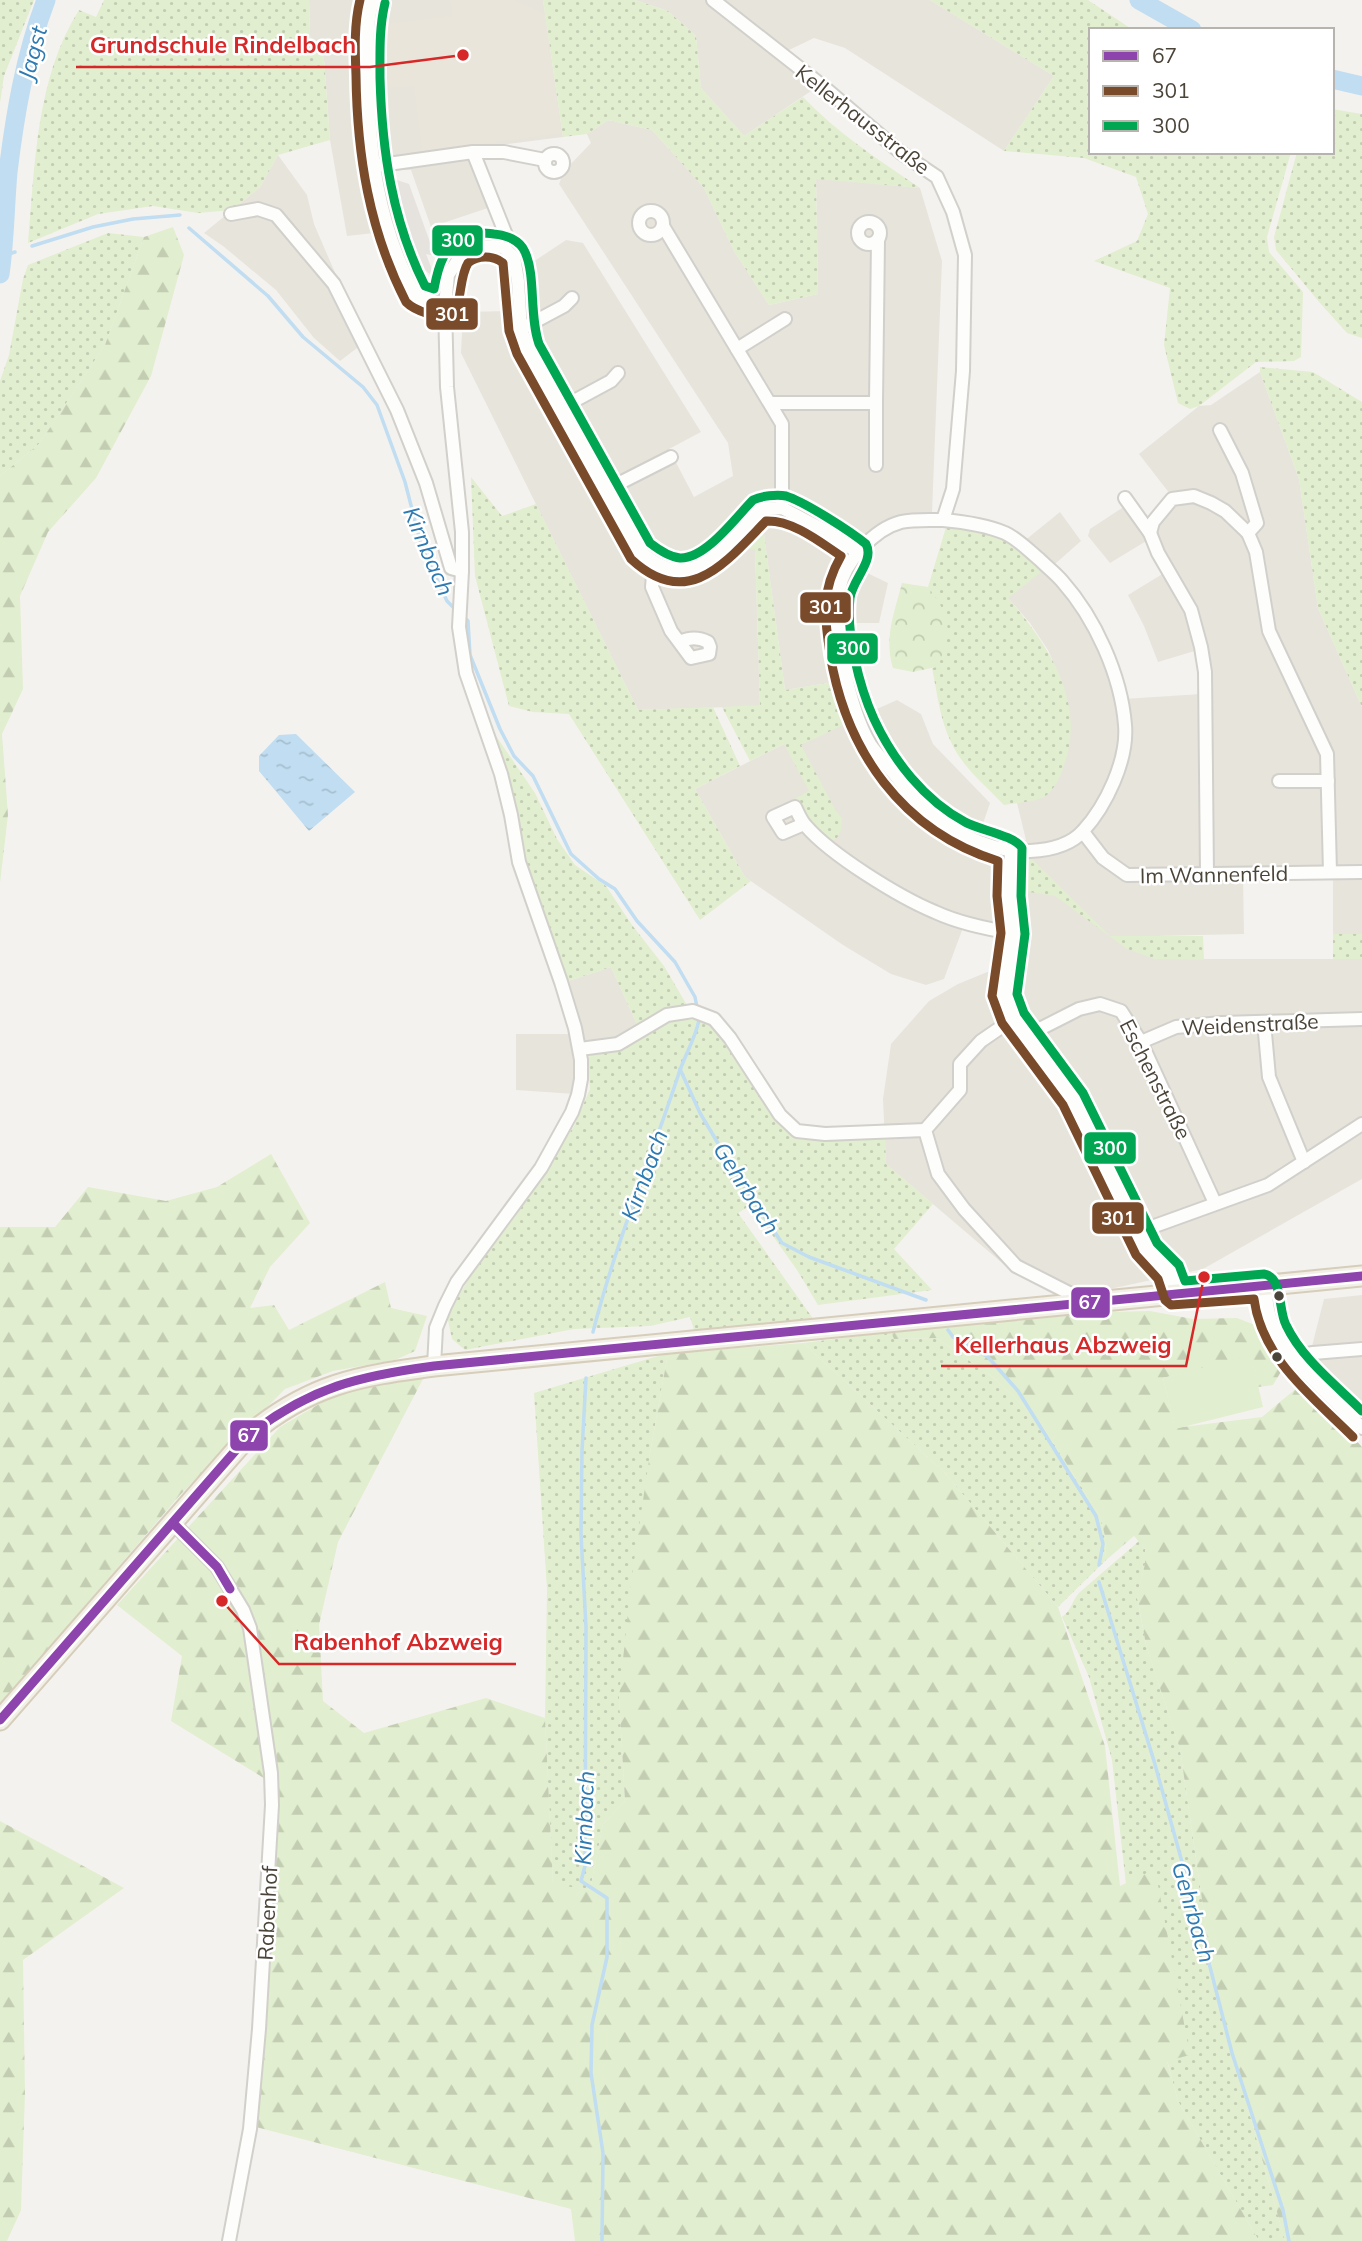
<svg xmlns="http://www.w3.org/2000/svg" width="1362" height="2241" viewBox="0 0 1362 2241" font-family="Mulish,sans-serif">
<defs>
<pattern id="grass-dots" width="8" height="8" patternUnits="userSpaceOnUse" patternTransform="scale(1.75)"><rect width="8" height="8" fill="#e1eecf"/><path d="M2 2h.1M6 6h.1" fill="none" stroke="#c3cdb2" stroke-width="1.8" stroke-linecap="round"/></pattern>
<pattern id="forest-firs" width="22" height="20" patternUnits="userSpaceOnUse" patternTransform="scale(1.75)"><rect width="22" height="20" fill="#e1eecf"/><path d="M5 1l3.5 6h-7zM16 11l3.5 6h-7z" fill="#c3cdb2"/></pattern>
<pattern id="park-crowns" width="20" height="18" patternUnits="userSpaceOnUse" patternTransform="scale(1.75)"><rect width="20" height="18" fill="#e1eecf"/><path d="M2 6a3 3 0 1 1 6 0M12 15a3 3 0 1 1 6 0" fill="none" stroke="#c3cdb2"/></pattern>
<pattern id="water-ripples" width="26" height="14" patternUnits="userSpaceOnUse" patternTransform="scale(1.75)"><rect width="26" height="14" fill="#c0ddf1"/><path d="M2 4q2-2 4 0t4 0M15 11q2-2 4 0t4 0" fill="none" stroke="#a6bfcf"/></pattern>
</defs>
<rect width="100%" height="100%" fill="#f4f2ee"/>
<g fill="#e7e4dc">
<polygon points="309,0 543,0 563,137 477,148 508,245 521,270 566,240 583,243 701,432 669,449 694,497 733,476 728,443 559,184 564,171 591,143 587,134 608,120 652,130 704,188 734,251 769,305 818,294 816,178 920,188 942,261 932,513 891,519 858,544 859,569 888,583 879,623 847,623 850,650 855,677 868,713 897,700 921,714 933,744 990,803 980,832 1002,838 1026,840 1017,803 1044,797 1062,682 1048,650 1030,623 1008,598 1018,546 1060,512 1081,541 1055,564 1093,616 1124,699 1201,694 1198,650 1158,662 1144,626 1128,595 1164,573 1148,540 1110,563 1088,536 1090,529 1125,506 1146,533 1170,494 1139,454 1199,406 1211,405 1260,372 1299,479 1318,608 1362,707 1362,934 1333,934 1333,876 1243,877 1244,934 1111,937 1155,959 1362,959 1362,1179 1203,1269 1105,1290 1082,1292 1015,1274 886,1164 883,1099 891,1044 929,1001 958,984 1007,964 1010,936 964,925 944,979 926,985 891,974 843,945 745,877 695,789 784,744 846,700 840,681 785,690 762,520 751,527 733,549 755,549 760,706 638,710 461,353 463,312 513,311 510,260 491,207 431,227 411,170 382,170 392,231 347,236 330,140 324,58 310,36"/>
<polygon points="635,0 930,0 1054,76 1004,151 845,48 814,38 787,51 826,81 744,136 701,88 696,36 668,11"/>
<polygon points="278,155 307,195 314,224 365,342 340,361 314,338 276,290 223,246 204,233 260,187"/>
<polygon points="611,967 639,1029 617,1037 576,1047 578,1082 574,1094 516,1090 516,1034 581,1034 568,981"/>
<polygon points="1362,1295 1362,1416 1308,1362 1324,1299"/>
</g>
<polygon fill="#eae5da" points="450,0 514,0 545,14 561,133 422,152 414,86 378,88 375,25 453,16"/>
<g fill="url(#grass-dots)">
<polygon points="0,0 34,0 4,76 0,103"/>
<path d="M104,0H309L310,36L324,58L330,140L278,155L260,187L232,210L198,213L153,206L98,214L28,243C35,164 36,78 79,10L96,17Z"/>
<path d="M543,0H635L668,11L696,36L701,88L744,136L803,97C837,133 879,160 920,188L816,179L818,294L769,305L734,251L704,188L652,130L608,120L587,134L563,137Z"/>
<polygon points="930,0 1088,0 1133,30 1091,30 1091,152 1291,152 1267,237 1269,252 1303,292 1301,357 1294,361 1256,362 1199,406 1190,409 1178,403 1164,345 1170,288 1094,261 1137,241 1148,214 1136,177 1084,158 1004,151 1054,76"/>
<polygon points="1332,109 1362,114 1362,338 1347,333 1320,303 1276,250 1274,237 1297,152 1332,152"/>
<polygon points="108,233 144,237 105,345 39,444 0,476 0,381 9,355 23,279 28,265"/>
<polygon points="1260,367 1313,372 1362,402 1362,707 1318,608 1299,479 1260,372"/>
<polygon points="471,477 502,516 536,504 638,710 713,707 740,766 695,789 745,877 751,881 700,920 569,714 533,712 509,706 475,576"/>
<path d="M762,519L785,690L840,681L854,720L801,745L836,811L842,818C842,828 841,837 832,841C814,830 806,816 796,798L809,791L784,744L750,761L722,707L760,705L755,549L733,550L751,527Z"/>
<path d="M947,524C991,531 1011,540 1045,569L1008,598C1049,645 1088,705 1063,768C1060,778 1052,794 1042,798C1031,802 1016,803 1004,805C986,786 962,767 951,742C940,720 937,692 932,668L936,667L928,587Z"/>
<polygon points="494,733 535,793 557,839 575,865 606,886 632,925 664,966 688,1007 639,1029 611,967 568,981 526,866 508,780"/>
<polygon points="1023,860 1033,860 1110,936 1203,936 1204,960 1155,959 1127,949 1055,896 1016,890 1017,866"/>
<rect x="1333" y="934" width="29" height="25"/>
<path d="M671,1020H705L718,1031L781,1123L885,1135L886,1164L933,1204L894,1249L932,1290L818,1305L797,1270L751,1205L738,1213L814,1320L695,1333L690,1317L650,1326L574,1329L465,1350L452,1339L447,1316L474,1270L515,1217L574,1126L590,1089L588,1057C597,1051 610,1052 620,1048C638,1041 654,1029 671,1020Z"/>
<polygon points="891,1332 894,1339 937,1338 994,1378 1040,1422 1100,1516 1106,1540 1105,1561 1058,1607 944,1472 803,1343"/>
<polygon points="668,1353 650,1453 619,1697 625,1801 603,1824 590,1890 553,1885 545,1718 547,1589 534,1393"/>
<path d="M1139,1541L1145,1549V1564L1137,1597L1146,1645L1180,1749L1215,1989L1285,2241H1259L1178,2101L1167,2060L1189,2054L1154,1870L1126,1884L1112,1760L1089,1677L1062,1617C1072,1610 1072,1600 1080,1592Z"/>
</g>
<g fill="url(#forest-firs)">
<polygon points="173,227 184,255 151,376 96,478 48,532 20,596 23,689 2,734 8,815 0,883 0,476 39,444 105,345 144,237"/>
<polygon points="271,1154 310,1223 270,1267 250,1308 274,1305 289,1330 385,1282 391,1308 427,1316 415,1351 395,1360 333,1371 285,1389 180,1495 0,1705 0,1227 55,1227 88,1187 166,1201 217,1187"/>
<polygon points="1150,1311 1193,1319 1237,1318 1255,1325 1282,1370 1273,1385 1258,1387 1251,1356 1163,1378 1175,1428 1262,1417 1298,1387 1327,1408 1362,1447 1362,2241 1285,2241 1215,1989 1180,1749 1146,1645 1137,1596 1145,1564 1145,1549 1134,1536 1105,1561 1106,1540 1100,1516 1040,1422 994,1378 937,1338 894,1339 891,1332 1110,1312"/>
<polygon points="803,1343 944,1472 1058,1607 1105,1746 1120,1886 1155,1869 1190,2055 1167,2061 1178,2101 1259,2241 575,2241 571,2209 256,2127 275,1785 171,1721 182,1656 117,1605 280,1427 338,1393 424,1377 338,1542 319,1625 323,1701 364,1733 486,1698 545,1718 553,1884 590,1890 603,1824 625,1801 619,1697 632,1575 650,1453 668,1353"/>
<polygon points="0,1821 124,1888 23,1960 25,2093 21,2210 7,2241 0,2241"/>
</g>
<path fill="url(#park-crowns)" d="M902,583L928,587C950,615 955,635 936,667L913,672L893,668C884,637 894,614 902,583Z"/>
<polygon fill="#e1eecf" points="1251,1355 1263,1407 1175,1429 1163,1378"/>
<polygon fill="#e6e3df" points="394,179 409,184 435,256 426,254 431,267 431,275 416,263 388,187"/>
<polygon fill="url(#water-ripples)" points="296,734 355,792 309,831 259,771 259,756 279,735"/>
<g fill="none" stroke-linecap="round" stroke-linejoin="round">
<g stroke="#c0ddf1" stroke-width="3.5">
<polyline points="189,228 268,296 303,337 363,387 377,405 405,482 422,548 447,601 455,609"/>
<polyline points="32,246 93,227 133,219 180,215"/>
<polyline points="3,256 15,252"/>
<polyline points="463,616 468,621 470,655 500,729 514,756 533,776 571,854 599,879 615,889 637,921 675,962 695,997 697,1007"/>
<polyline points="680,1069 700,1113 738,1177 782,1243 809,1257 926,1300"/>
<polyline points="948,1330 953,1337 988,1357 1018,1391 1096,1516 1103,1544 1099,1565"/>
<path d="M593,1332C615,1245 650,1161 678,1076C684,1056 695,1040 699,1020"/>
<polyline points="586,1378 582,1451 581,1534 586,1627 585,1866 581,1881 607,1898 607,1957 592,2025 591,2073 603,2153 602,2241"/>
<polyline points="1099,1582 1154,1761 1197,1916 1232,2053 1283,2210 1289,2241"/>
</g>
<g stroke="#c0ddf1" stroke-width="19">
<polyline points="1139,0 1192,30"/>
<polyline points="1332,79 1362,86"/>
<path d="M0,274C5,240 5,206 8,172C15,114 25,55 46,0"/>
</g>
<g stroke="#d2d0cb" stroke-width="16">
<g id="street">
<path d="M373,0C366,23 368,45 368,69C368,150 377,224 416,296L445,305"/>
<polyline points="713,0 825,88 900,152 937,177 953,212 965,255 963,371 953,489 943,520"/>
<polyline points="473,152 506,235 503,247"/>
<circle cx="554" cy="163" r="9"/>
<polyline points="374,166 473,152 504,152 545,160"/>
<circle cx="651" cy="223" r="12"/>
<polyline points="231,214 258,209 276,215 334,284 397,410 426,483 451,568 462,571"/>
<circle cx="869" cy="233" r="11"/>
<polyline points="663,226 782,424 782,508"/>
<polyline points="521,329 564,306 572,298"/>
<polyline points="737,349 785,319"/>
<polyline points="771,403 876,403 878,239"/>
<polyline points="561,408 611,381 618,373"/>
<polyline points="1220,430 1242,473 1257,523 1248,533"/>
<polyline points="876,465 876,403"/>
<polyline points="606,490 671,457"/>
<polyline points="1125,498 1150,533 1158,553 1191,610 1201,647 1205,672 1207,875"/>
<path d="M943,520C965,522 986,525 1005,533C1018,539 1028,550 1039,559C1046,566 1055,573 1062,581C1095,618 1121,675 1125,725C1128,760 1106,806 1083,831C1070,846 1049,850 1030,851C988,853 942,828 913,798C905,789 898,778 890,769C884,761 876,753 870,744C849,708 833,631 839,590C844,562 874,529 901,522C914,519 930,520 943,520Z"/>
<polyline points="1150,533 1153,522 1172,499 1194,496 1211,503 1225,511 1248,533 1256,552 1269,631 1327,754 1330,872"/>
<path d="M654,563L652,587L671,631L691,658L709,654L710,647L708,642C698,637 690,637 680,642"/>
<polyline points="1279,781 1328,781"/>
<path d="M804,824L783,833L773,817L795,807C798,813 801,821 806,826C831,855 899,897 935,912C959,923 987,929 1013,933"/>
<polyline points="1083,832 1103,858 1127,875 1362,872"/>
<polyline points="1011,852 1009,896 1013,933 1004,995 1013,1019 1073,1099 1147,1250 1169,1272 1176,1294"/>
<polyline points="1013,1019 981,1041 960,1064 960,1090 925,1130 938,1174 964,1209 1016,1266 1069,1293 1072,1304"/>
<polyline points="1264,1022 1269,1077 1304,1162"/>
<polyline points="1026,1036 1079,1009 1100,1004 1121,1011 1141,1042 1215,1203"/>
<polyline points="1141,1042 1176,1027 1222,1023 1362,1019"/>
<polyline points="580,1049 618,1044 667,1015 693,1011 714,1019 730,1038 780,1115 797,1131 825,1134 925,1130"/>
<polyline points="1138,1232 1268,1185 1362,1124"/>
<path d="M1265,1286C1266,1301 1268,1315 1274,1329C1285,1357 1339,1405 1362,1428"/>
<polyline points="1299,1363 1307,1354 1313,1353 1362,1349"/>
<path d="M434,1366L436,1328L445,1306L457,1282L541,1168L572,1112L578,1095L581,1079V1060L575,1028L561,982L519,862L511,815L501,774L466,673L459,627L462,571V532L447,387L445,305L448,275L464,251L474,246L503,247L514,257L518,281L521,329L528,349L641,552C696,599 723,545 761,509L782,508L824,530L857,552"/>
<polyline points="173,1523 217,1567 243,1610 250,1628 271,1773 272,1805 259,2029 250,2129 229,2241"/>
</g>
</g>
<g stroke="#d6cebb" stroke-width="23">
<path id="primary" d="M0,1720L250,1434C311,1384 358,1376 434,1366L1362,1276"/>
</g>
<use href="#street" stroke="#fdfdfc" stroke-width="12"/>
<use href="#primary" stroke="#f2efe6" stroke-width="19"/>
<g stroke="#fff" stroke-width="14">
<g id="bus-1">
<polyline points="173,1523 217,1567 230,1589"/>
<path d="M0,1720L250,1434C312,1387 359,1376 434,1366L1362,1276"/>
</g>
</g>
<g stroke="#fff" stroke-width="14">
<path id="bus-2" d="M360,0C354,24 355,50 356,75C357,155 369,230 406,302C415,311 437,318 450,316C463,307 458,279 468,263C478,255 493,255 503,263L509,331L517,354L631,559C688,612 726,562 766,521C793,520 820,542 841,556C821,591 824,615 830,654C846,751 902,831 998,861L997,896L1001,933L992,996L1002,1023L1063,1105L1136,1255L1158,1279L1165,1300L1171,1305L1254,1299C1262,1359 1313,1397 1353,1437"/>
</g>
<g stroke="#fff" stroke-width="14">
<path id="bus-3" d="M385,3C379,28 380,53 380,78C382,151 392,220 425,286L434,289C438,267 444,244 467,236C476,232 485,233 494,234C506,235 520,240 525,252C536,276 529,315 539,344L650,543C659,550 669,557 680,558C706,559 736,517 753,500C761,496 777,494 786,496C805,502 850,531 866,544C875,561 852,580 850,598C846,634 859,686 874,719C893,760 924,800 965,822C979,830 1014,835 1022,848L1021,896L1025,934L1017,994L1024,1013L1083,1093L1157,1243L1179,1265L1185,1281L1264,1274C1283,1277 1278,1310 1286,1325C1302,1359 1336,1385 1362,1411"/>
</g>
<use href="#bus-1" stroke="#8e44ad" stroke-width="9"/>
<use href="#bus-2" stroke="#7a4b2a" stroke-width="9"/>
<use href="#bus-3" stroke="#00a651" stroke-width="9"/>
</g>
<g fill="#4b4439" stroke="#fff" stroke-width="2.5">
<circle cx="1279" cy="1296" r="6"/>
<circle cx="1277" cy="1357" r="6"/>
</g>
<g text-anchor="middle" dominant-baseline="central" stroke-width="5" stroke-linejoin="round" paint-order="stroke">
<g font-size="21" fill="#4b4439" stroke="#fff">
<text transform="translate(863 119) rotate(38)">Kellerhausstraße</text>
<text transform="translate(1214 874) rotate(-1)">Im Wannenfeld</text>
<text transform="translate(1250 1024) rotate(-3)">Weidenstraße</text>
<text transform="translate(1156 1079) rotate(63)">Eschenstraße</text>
<text transform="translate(267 1913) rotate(-87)">Rabenhof</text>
</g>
<g font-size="23" font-style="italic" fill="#2e7ab2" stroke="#fff">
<text transform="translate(32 53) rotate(-75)">Jagst</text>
<text transform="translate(429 551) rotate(67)">Kirnbach</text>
<text transform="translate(644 1175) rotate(-70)">Kirnbach</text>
<text transform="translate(747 1188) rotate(58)">Gehrbach</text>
<text transform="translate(584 1818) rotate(-88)">Kirnbach</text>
<text transform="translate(1194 1912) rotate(74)">Gehrbach</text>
</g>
</g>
<path fill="none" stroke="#d62828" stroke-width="2.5" d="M463 55L370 67H76M1204 1277L1186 1366H941M222 1601L279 1664H516"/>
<g fill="#d62828" stroke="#fff" stroke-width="2.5">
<circle cx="463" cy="55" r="7"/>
<circle cx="1204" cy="1277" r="7"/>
<circle cx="222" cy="1601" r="7"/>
</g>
<g font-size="23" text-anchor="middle" font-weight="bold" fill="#d62828" stroke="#fff" stroke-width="5" stroke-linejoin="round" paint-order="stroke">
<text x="223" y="53">Grundschule Rindelbach</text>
<text x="1063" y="1353">Kellerhaus Abzweig</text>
<text x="398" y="1650">Rabenhof Abzweig</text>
</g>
<g stroke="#fff" stroke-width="2.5">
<rect x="431" y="224" width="53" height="33" rx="7" fill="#00a651"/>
<rect x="425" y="297" width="54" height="34" rx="7" fill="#7a4b2a"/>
<rect x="799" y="591" width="53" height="33" rx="7" fill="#7a4b2a"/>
<rect x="826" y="632" width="53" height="33" rx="7" fill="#00a651"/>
<rect x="1083" y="1131" width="54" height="34" rx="7" fill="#00a651"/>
<rect x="1091" y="1201" width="54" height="34" rx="7" fill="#7a4b2a"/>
<rect x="1070" y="1286" width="41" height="33" rx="7" fill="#8e44ad"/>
<rect x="229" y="1419" width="40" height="33" rx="7" fill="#8e44ad"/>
</g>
<g font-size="19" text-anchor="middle" font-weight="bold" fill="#fff">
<text x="458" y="247">300</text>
<text x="452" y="321">301</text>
<text x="826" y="614">301</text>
<text x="853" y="655">300</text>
<text x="1110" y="1155">300</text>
<text x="1118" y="1225">301</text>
<text x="1090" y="1309">67</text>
<text x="249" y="1442">67</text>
</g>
<rect x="1089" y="28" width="245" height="126" fill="#ffffff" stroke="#b7b4b0" stroke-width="2"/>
<rect x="1103" y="51" width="35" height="10" fill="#8e44ad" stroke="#b7b4b0" stroke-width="2"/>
<text x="1152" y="63" font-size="21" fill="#4b4439">67</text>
<rect x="1103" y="86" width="35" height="10" fill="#7a4b2a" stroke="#b7b4b0" stroke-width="2"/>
<text x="1152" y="98" font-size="21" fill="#4b4439">301</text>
<rect x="1103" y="121" width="35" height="10" fill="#00a651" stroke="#b7b4b0" stroke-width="2"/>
<text x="1152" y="133" font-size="21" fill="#4b4439">300</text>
</svg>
